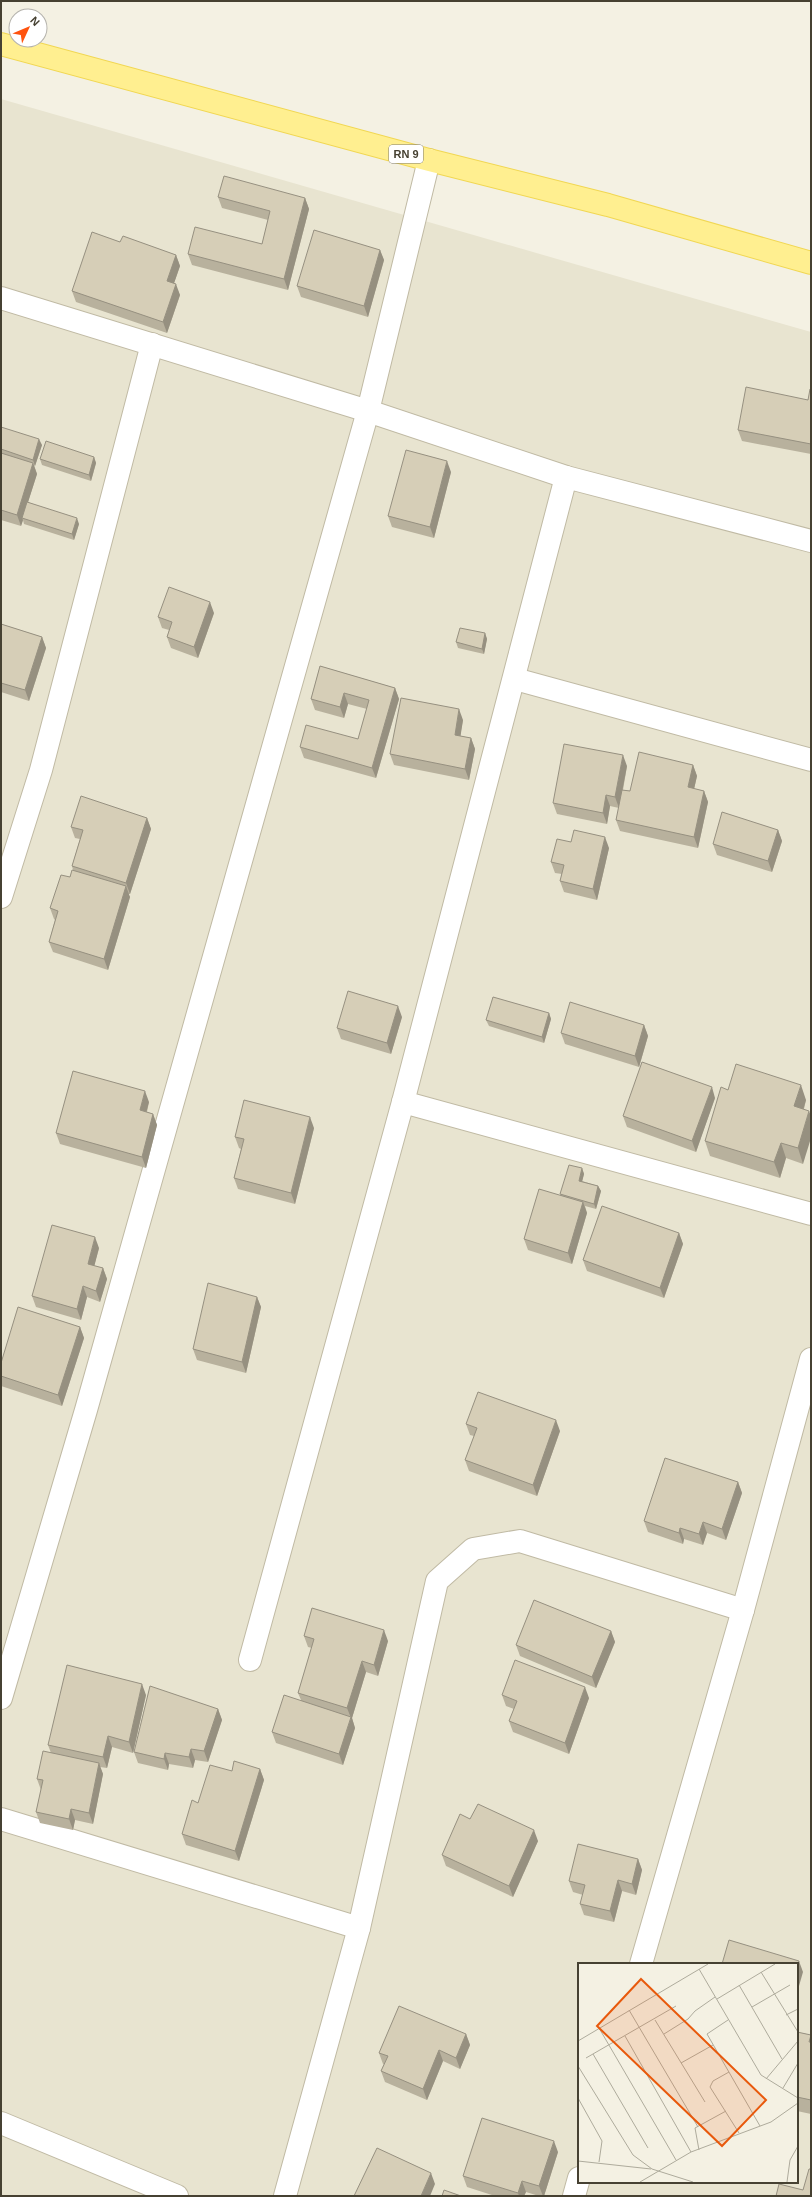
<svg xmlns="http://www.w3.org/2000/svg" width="812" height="2197" viewBox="0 0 812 2197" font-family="Helvetica,sans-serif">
<rect width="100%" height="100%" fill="#f4f1e3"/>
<path fill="#e8e4d0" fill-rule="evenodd" d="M1,99L811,332V2196H1ZM579,1964H797V2182H579Z"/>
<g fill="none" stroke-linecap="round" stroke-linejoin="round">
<g stroke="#c0baa4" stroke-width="24">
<g id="street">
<polyline points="1,298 368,411 566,477 811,541"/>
<polyline points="515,679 811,760"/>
<polyline points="1,897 41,770 152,344"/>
<polyline points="403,1102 811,1214"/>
<polyline points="250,1660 403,1102 566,477"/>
<polyline points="1,1698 86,1410 368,411 429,160"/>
<polyline points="1,1819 359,1928"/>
<polyline points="641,1964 743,1610 811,1359"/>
<polyline points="1,2123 177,2196"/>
<polyline points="285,2196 359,1928 437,1581 473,1549 520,1541 743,1610"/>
<polyline points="574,2196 579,2178"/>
</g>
</g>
<g stroke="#f1d753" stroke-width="24">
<polyline id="primary" points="1,44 429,160 608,205 811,263"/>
</g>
<use href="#street" stroke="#fff" stroke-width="22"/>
<use href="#primary" stroke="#ffef90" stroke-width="22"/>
</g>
<g fill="#b8b19d">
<polygon points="218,197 305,198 309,209 288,290 192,265 188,254 262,244 268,220 222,208"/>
<polygon points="120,242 176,255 180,266 174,283 180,295 167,333 76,302 72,291"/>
<polygon points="380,250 384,260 368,317 301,297 297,286"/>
<polygon points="811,389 811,454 742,441 738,430 808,400"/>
<polygon points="1,427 42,445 35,466 34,465 37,474 28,502 79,524 74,540 24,524 23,520 21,526 1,520"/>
<polygon points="94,457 96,463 91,481 42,465 40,459"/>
<polygon points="451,472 434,538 392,527 388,516"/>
<polygon points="214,613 198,658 171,648 167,637 169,630 162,628 158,617"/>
<polygon points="1,624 42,637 46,648 29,701 1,692"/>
<polygon points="485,633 487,639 484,654 458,648 456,642"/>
<polygon points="320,666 395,688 399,699 376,778 304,758 300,747 358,739 367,709 348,704 344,718 315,710 311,699"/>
<polygon points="463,720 460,736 471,738 475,749 469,780 394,765 390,754"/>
<polygon points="693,765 697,776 694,789 704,791 708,802 698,848 620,831 616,820 619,808 610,806 607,824 557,814 553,803 627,766 623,790 630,791"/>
<polygon points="147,818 151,829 130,894 128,894 130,897 108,970 53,952 49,942 55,920 54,919 50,908 70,877 73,870 72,866 80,839 75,838 71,827"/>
<polygon points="778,830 782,841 772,872 717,855 713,844"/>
<polygon points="571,842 609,848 597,900 564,892 560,881 562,874 555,873 551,862"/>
<polygon points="549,1013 551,1019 544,1043 489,1026 486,1020"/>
<polygon points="402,1017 391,1054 341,1039 337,1028"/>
<polygon points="644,1025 648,1036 639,1067 565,1044 561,1033"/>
<polygon points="728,1090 806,1100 804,1109 803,1164 786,1158 780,1178 710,1156 705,1141"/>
<polygon points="715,1098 696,1152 627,1127 623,1116"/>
<polygon points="149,1102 147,1112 153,1114 157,1125 146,1168 60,1144 56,1133"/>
<polygon points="314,1128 295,1204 238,1189 234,1178 241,1149 239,1148 235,1137"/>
<polygon points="582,1168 584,1174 582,1181 598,1186 601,1191 596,1209 585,1206 587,1213 572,1264 528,1250 524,1239 561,1195 560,1194"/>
<polygon points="679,1233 683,1244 664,1298 587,1271 583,1260"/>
<polygon points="99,1248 94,1266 103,1268 107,1279 100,1302 87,1297 81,1320 36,1307 32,1296"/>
<polygon points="257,1297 261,1307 246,1373 197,1360 193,1349"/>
<polygon points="80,1327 84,1338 62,1406 1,1386 1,1363"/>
<polygon points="466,1424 560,1431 537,1496 469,1471 465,1460 474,1436 470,1435"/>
<polygon points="738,1482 742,1493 726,1540 707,1533 703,1545 684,1539 683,1544 648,1532 644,1521"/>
<polygon points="611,1631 615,1642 596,1688 520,1656 516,1645"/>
<polygon points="304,1636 388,1641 378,1676 366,1672 352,1718 355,1728 343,1765 276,1743 272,1732 301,1700 298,1693 312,1648 308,1647"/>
<polygon points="146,1695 133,1753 112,1747 107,1768 100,1767 103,1774 93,1824 75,1820 73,1830 40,1823 36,1812 41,1790 37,1779 51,1753 48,1745"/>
<polygon points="502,1695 589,1698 569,1754 513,1732 509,1721 514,1709 506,1706"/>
<polygon points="218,1709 222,1720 208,1762 195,1760 193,1768 169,1764 168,1770 138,1763 134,1752"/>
<polygon points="260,1769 264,1780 239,1861 186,1845 182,1834 198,1803 232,1771"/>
<polygon points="470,1819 538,1841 513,1897 446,1866 442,1855"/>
<polygon points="638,1859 642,1870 636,1895 622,1891 614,1922 584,1915 580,1904 583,1895 573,1892 569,1881"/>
<polygon points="797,2032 811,2035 811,2114 797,2111"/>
<polygon points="466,2034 470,2045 460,2069 443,2061 427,2100 385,2082 381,2071 384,2064 383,2064 379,2053"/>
<polygon points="558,2152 544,2196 539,2196 526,2192 524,2196 495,2196 467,2187 463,2176"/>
</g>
<g fill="#969080">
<polygon points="305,198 309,209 288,290 284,279"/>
<polygon points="380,250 384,260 368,317 364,306"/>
<polygon points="176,255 180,266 171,292 167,281"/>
<polygon points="176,284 180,295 167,333 163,322"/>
<polygon points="39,439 42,445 35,466 33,460"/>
<polygon points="94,457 96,463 91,481 89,475"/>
<polygon points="447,461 451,472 434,538 430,527"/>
<polygon points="33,463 37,474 23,518 22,518 23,520 21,526 17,515"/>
<polygon points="77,518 79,524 74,540 72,534"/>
<polygon points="210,602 214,613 198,658 194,647"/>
<polygon points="485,633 487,639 484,654 482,649"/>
<polygon points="42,637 46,648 29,701 25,690"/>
<polygon points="395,688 399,699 376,778 372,768"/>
<polygon points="344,693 348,704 344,718 340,707"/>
<polygon points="459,709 463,720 459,746 455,735"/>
<polygon points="471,738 475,749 469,780 465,769"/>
<polygon points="623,755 627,766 619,808 615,797"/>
<polygon points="693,765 697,776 692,798 688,787"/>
<polygon points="704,791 708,802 698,848 694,837"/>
<polygon points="606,795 610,806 607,824 603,813"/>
<polygon points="147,818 151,829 130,894 126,883"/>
<polygon points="778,830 782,841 772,872 768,861"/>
<polygon points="605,837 609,848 597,900 593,889"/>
<polygon points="126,886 130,897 108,970 104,959"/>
<polygon points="398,1006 402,1017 391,1054 387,1043"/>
<polygon points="549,1013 551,1019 544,1043 542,1037"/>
<polygon points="644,1025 648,1036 639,1067 635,1056"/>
<polygon points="801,1085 806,1100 800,1121 794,1106"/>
<polygon points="712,1087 715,1098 696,1152 692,1141"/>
<polygon points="145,1091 149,1102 144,1121 140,1110"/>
<polygon points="809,1111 811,1116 811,1138 803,1164 798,1148"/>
<polygon points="153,1114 157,1125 146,1168 142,1157"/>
<polygon points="310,1117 314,1128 295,1204 291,1193"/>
<polygon points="781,1143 786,1158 780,1178 774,1162"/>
<polygon points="582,1168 584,1174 581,1186 579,1181"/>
<polygon points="598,1186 601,1191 596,1209 594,1204"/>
<polygon points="583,1202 587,1213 572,1264 568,1253"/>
<polygon points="679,1233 683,1244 664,1298 660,1288"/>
<polygon points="95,1237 99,1248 92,1275 88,1264"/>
<polygon points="103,1268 107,1279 100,1302 96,1291"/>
<polygon points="83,1286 87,1297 81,1320 77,1309"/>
<polygon points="257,1297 261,1307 246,1373 242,1362"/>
<polygon points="80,1327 84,1338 62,1406 58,1395"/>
<polygon points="556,1420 560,1431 537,1496 533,1485"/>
<polygon points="738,1482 742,1493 726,1540 722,1529"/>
<polygon points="703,1522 707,1533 703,1545 699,1534"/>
<polygon points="680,1528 684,1539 683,1544 679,1533"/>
<polygon points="384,1630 388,1641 378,1676 374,1665"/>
<polygon points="611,1631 615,1642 596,1688 592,1677"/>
<polygon points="362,1661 366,1672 352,1718 355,1728 343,1765 339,1754 351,1718 347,1708"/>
<polygon points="142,1684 146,1695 133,1753 129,1742"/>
<polygon points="585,1687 589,1698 569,1754 565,1743"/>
<polygon points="218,1709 222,1720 208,1762 204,1751"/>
<polygon points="108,1736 112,1747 107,1768 103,1757"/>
<polygon points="191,1749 195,1760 193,1768 189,1757"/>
<polygon points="165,1753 169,1764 168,1770 164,1759"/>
<polygon points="99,1763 103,1774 93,1824 89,1813"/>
<polygon points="260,1769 264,1780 239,1861 235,1851"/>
<polygon points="71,1809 75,1820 73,1830 69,1819"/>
<polygon points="534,1830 538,1841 513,1897 509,1886"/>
<polygon points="638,1859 642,1870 636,1895 632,1884"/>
<polygon points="618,1880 622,1891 614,1922 610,1911"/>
<polygon points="799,1961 803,1972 797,1993 797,1969"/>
<polygon points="797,2004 799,2010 797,2018"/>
<polygon points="466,2034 470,2045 460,2069 456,2058"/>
<polygon points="439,2050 443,2061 427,2100 423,2089"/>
<polygon points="554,2141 558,2152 544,2196 543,2196 539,2186"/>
<polygon points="431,2173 435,2184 430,2196 421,2196"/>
<polygon points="522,2181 526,2192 524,2196 519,2196 518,2193"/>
</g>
<g fill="#d6ceb7" stroke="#969080">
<polygon points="224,176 305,198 284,279 188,254 195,227 262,244 270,211 218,197"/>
<polygon points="314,230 380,250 364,306 297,286"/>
<polygon points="92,232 120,242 123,236 176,255 167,281 176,284 163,322 72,291"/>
<polygon points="746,387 808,400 810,389 811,389 811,444 738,430"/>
<polygon points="1,427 39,439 33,460 1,449"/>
<polygon points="46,441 94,457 89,475 40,459"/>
<polygon points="406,450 447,461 430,527 388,516"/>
<polygon points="1,453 33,463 17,515 1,510"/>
<polygon points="27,502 77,518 72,534 22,518"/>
<polygon points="169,587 210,602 194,647 167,637 172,622 158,617"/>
<polygon points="1,624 42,637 25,690 1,683"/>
<polygon points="460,628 485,633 482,649 456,642"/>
<polygon points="320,666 395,688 372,768 300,747 306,725 358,739 369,700 344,693 340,707 311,699"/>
<polygon points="401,698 459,709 455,735 471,738 465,769 390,754"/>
<polygon points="564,744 623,755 615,797 606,795 603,813 553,803"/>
<polygon points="639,752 693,765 688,787 704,791 694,837 616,820 622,790 630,791"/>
<polygon points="81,796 147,818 126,883 72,866 83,830 71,827"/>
<polygon points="722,812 778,830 768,861 713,844"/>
<polygon points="574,830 605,837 593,889 560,881 564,865 551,862 557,839 571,842"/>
<polygon points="72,870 126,886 104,959 49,942 58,911 50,908 61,875 70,877"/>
<polygon points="348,991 398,1006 387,1043 337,1028"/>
<polygon points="493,997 549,1013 542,1037 486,1020"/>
<polygon points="570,1002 644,1025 635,1056 561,1033"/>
<polygon points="642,1062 712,1087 692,1141 623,1116"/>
<polygon points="736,1064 801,1085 794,1106 809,1111 798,1148 781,1143 774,1162 705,1141 721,1087 728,1090"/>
<polygon points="73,1071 145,1091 140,1110 153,1114 142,1157 56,1133"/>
<polygon points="244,1100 310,1117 291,1193 234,1178 244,1139 235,1137"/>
<polygon points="569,1165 582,1168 579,1181 598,1186 594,1204 560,1194"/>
<polygon points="539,1189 583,1202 568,1253 524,1239"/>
<polygon points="602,1206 679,1233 660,1288 583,1260"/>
<polygon points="52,1225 95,1237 88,1264 103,1268 96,1291 83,1286 77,1309 32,1296"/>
<polygon points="208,1283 257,1297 242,1362 193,1349"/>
<polygon points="18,1307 80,1327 58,1395 1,1376 1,1363"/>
<polygon points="478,1392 556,1420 533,1485 465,1460 477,1428 466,1424"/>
<polygon points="665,1458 738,1482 722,1529 703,1522 699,1534 680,1528 679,1533 644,1521"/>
<polygon points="534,1600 611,1631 592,1677 516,1645"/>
<polygon points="312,1608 384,1630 374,1665 362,1661 347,1708 298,1693 314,1639 304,1636"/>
<polygon points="515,1660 585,1687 565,1743 509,1721 517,1701 502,1695"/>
<polygon points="67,1665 142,1684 129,1742 108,1736 103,1757 48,1745"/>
<polygon points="150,1686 218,1709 204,1751 191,1749 189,1757 165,1753 164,1759 134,1752"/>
<polygon points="284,1695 351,1717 339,1754 272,1732"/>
<polygon points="43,1751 99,1763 89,1813 71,1809 69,1819 36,1812 43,1780 37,1779"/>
<polygon points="234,1761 260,1769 235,1851 182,1834 192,1800 198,1803 210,1765 232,1771"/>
<polygon points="478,1804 534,1830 509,1886 442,1855 460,1814 470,1819"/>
<polygon points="578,1844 638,1859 632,1884 618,1880 610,1911 580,1904 585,1885 569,1881"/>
<polygon points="729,1940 799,1961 797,1969 797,1964 722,1964"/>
<polygon points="399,2006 466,2034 456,2058 439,2050 423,2089 381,2071 388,2056 379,2053"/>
<polygon points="797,2032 811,2035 809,2042 811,2042 811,2100 797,2097"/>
<polygon points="482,2118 554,2141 539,2186 522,2181 518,2193 463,2176"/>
<polygon points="377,2148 431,2173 421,2196 354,2196"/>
<polygon points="809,2169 811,2169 811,2196 776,2196 779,2184 803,2190"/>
<polygon points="444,2190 461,2196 442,2196"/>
</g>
<g text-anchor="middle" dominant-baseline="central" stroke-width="3" stroke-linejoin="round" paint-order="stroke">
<rect fill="#fff" stroke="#7e7a70" stroke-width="1" x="389" y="145" width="34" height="18" rx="3"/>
<g font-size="11" font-weight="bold" fill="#464132">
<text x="406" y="154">RN 9</text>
</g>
</g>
<g transform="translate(578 1963)">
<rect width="220" height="220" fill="#f4f1e3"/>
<path fill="none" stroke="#aeab9c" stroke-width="1" d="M121,6L183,112L220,135M183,9L220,69M161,22L204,96M139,36L197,1M174,44L212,22M51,47L120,164M208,52L220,46M77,57L127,139M150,57L129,71L182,163M21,65L98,197M86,71L110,56L117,48L137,34M47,73L113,189M0,78L130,1M15,91L70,185M8,95L98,43M103,100L135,82M0,103L55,192L74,206L115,219M151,109L135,118L132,124L161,170M188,116L220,78M205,125L220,100M0,135L24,178L21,199M121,187L117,165L148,148M0,198L73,206M62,219L113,189L193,159L220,140M209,219L212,197L220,183"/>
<path fill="#e8590c" fill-opacity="0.15" stroke="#e8590c" stroke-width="2" d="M63,16L188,137L144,183L19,63Z"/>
<rect width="220" height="220" fill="none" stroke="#464132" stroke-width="2"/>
</g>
<rect width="812" height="2197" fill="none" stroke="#464132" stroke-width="4"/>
<g transform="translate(28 28) rotate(46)"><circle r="19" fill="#ffffff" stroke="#b5b3ad"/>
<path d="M0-3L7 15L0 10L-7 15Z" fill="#ff530e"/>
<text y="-6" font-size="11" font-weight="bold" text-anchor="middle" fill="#464132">N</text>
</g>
</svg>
